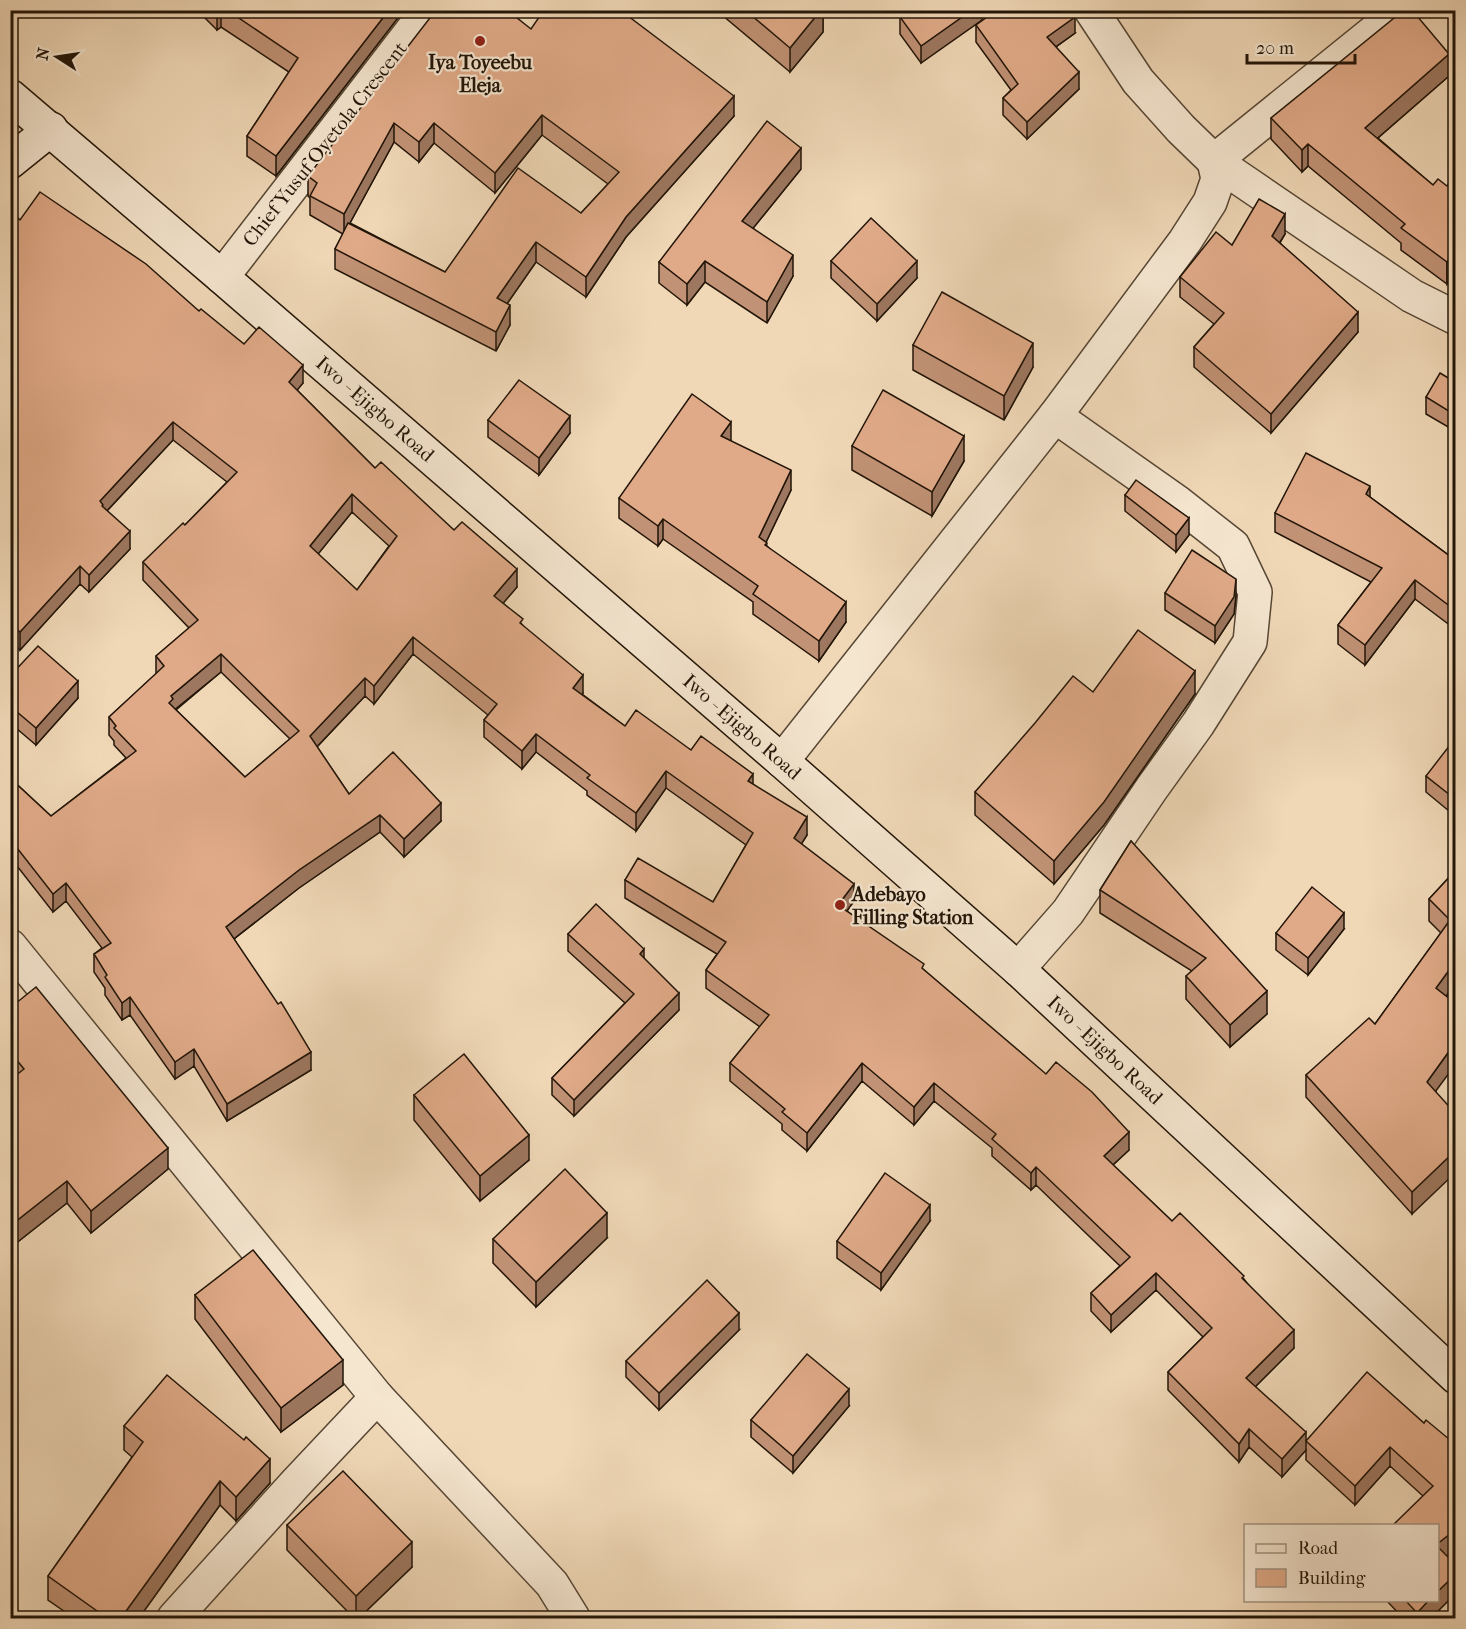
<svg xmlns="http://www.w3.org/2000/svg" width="1466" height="1629" viewBox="0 0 1466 1629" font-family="'IM FELL French Canon',serif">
<rect width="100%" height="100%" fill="#f0d8b7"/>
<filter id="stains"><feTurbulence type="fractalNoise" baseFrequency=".00333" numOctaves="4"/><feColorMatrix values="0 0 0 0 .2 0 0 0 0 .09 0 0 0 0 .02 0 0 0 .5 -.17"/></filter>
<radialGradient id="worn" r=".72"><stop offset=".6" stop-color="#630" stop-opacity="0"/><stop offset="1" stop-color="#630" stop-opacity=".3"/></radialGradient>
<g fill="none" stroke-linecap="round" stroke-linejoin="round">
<g stroke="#564634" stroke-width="36">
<g id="street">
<polyline points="1091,10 1138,81 1181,129 1214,161 1412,296 1456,318"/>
<polyline points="1214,161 1401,10"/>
<polyline points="222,277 428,10"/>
<polyline points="782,761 1055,416 1185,241 1210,202 1218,179 1214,161"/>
<polyline points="10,946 377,1397 552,1584 573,1618"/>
<polyline points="1018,969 1068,912 1152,788 1198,724 1250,642 1255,592 1233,546 1177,502 1055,416"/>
<polyline points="174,1618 296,1483 377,1397"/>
</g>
</g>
<g stroke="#221508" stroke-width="36">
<g id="secondary">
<polyline points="10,96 222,277 782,761 1018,969 1456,1377"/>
<polyline points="10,162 51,129"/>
</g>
</g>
<use href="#street" stroke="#f5e6d0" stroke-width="33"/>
<use href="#secondary" stroke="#f5e6d0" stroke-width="33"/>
</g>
<g fill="#c19275" stroke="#221508" stroke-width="1.5" fill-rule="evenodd">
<polygon points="197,10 404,10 276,176 247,156 247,136 289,72 221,27 217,30"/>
<polygon points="716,10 823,10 823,32 790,72"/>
<polygon points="982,10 921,63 900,34 900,17"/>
<polygon points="976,25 1075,33 1056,47 1079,89 1027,139 1003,115 1003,98 1011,90 976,42"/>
<path d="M531,29L734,116L626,237L586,297L536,262L507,304L510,325L496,351L335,269V249L343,234L310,215V198L308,196V176ZM542,135L608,184L581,213L445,272L350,223L394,142L419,162L434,143L495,193Z"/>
<polygon points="1449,76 1378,138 1433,185 1447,186 1447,284 1401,250 1401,243 1308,166 1302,172 1271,139 1271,118"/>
<polygon points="801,169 753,228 793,276 767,323 705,282 687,305 659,283 659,262"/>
<path d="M10,211L20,220L199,311L244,344L303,383L297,390L375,468L454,530L517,587L503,603L583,693L582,694L625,726L691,750L753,784L807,835L801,844L854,901L847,911L924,970L1129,1150L1113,1165L1172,1221L1244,1279L1294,1348L1255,1387L1306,1441L1424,1423L1455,1549L1447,1556L1455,1564V1594L1431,1618H1403L1386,1600H1437L1423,1496L1390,1466L1355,1505L1306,1460V1450L1282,1477L1249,1447L1239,1462L1168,1390V1372L1203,1337L1156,1290L1111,1332L1091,1311V1293L1120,1266L1036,1185L1031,1190L992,1156V1148L934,1101L914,1125L862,1081L807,1151L782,1130V1124L730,1081V1063L760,1027L706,988V970L717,954L625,898V880L713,902L746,845L666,788L636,831L587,795V791L536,752L522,769L484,737V720L488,715L413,654L374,704L365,696L317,747L349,794L441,821L404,857L380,832L299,888L234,939L311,1070L227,1121L194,1066L175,1079L130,1015L122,1020L105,995V988L94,972V954L102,948L66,901L53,912L10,857V778L51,816L126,758L114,745V741L109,735V717L156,674V656L189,628L143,580V562L185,525L227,482L173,440L107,511L130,549L89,592L80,584L20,650L10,641ZM352,512L389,546L357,590L318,554ZM221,672L290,739L245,777L176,710Z"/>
<polygon points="1285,234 1280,243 1358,332 1271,433 1194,367 1194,347 1214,324 1180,297 1180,277 1232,245"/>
<polygon points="831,261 917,278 877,321 831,278"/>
<polygon points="913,345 1033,367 1004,420 913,370"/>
<polygon points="1455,382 1455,431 1426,414 1426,397"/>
<polygon points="488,420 570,433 539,475 488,437"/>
<polygon points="731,441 791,490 766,542 767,546 846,622 819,661 753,614 753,602 663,539 658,546 619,518 619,498"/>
<polygon points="852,446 964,461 932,516 852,470"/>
<polygon points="1125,495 1189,535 1176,552 1125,511"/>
<polygon points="1370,497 1455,560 1455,629 1415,599 1365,665 1338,644 1338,625 1371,582 1275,532 1275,513"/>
<polygon points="1165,593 1236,595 1234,614 1215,643 1165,610"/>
<polygon points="10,676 78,698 36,745 10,723"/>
<polygon points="1093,692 1195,694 1104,825 1054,884 975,815 975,792"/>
<polygon points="1455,749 1455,816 1426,792 1426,776"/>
<polygon points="1131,841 1267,1014 1230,1047 1186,999 1186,976 1192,971 1100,913 1100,890"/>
<polygon points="1455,871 1455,984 1446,996 1436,1091 1412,1214 1306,1097 1306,1075 1375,1024 1441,933 1429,921 1429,899"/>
<polygon points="1344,929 1308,975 1276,950 1276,933"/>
<polygon points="568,934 644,958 679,1010 574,1116 552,1095 552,1078 625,1003 568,951"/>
<polygon points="10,1008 168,1169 91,1233 67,1203 10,1248 10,1080 14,1078 10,1074"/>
<polygon points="414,1095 529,1160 480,1201 414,1120"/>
<polygon points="930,1221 881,1290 837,1258 837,1241"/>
<polygon points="607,1238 536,1307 493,1263 493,1239"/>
<polygon points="195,1295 343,1385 281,1432 195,1319"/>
<polygon points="739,1330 659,1410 626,1377 626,1361"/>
<polygon points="849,1406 793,1473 751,1437 751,1420"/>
<polygon points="124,1426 270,1483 236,1521 220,1505 139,1618 74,1618 48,1600 48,1576 132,1457 124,1450"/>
<polygon points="287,1525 412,1567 359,1618 354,1618 287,1550"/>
</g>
<g fill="#9d775f" stroke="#221508" stroke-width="1.5">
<polygon points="217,10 221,10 221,27 217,30"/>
<polygon points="389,10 404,10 276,176 276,156"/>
<polygon points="821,10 823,10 823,32 790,72 790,48"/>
<polygon points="972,10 982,10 982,20 921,63 921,46"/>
<polygon points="1075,17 1075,33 1047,53 1047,37"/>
<polygon points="1449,54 1449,76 1365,149 1365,128"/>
<polygon points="1079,72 1079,89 1027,139 1027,122"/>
<polygon points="734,96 734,116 626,237 586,297 586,277 626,217"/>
<polygon points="542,115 542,135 495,193 495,173"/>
<polygon points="394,123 394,142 344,234 344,214"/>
<polygon points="434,123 434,143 419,162 419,142"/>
<polygon points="1308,144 1308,166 1302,172 1302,150"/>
<polygon points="801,148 801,169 742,242 742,221"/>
<polygon points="1285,214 1285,234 1272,255 1272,236"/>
<polygon points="536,242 536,262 497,318 497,298"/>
<polygon points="1455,251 1455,272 1447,284 1447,262"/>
<polygon points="793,255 793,276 767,323 767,302"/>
<polygon points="705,261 705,282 687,305 687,284"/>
<polygon points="917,261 917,278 877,321 877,304"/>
<polygon points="510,305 510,325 496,351 496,332"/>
<polygon points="1358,312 1358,332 1271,433 1271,414"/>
<polygon points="1033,343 1033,367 1004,420 1004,396"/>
<polygon points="303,365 303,383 289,400 289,382"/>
<polygon points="570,416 570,433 539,475 539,458"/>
<polygon points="173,422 173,440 103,515 100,501"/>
<polygon points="731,422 731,442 721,436"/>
<polygon points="964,436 964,461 932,516 932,492"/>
<polygon points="791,470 791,490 759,557 759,537"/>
<polygon points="1370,486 1370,506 1366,494"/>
<polygon points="352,494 352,512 310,564 310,546"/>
<polygon points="1189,518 1189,535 1176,552 1176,535"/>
<polygon points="663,519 663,539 658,546 658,526"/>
<polygon points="130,531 130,549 89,592 89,575"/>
<polygon points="80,566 80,584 20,650 20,632"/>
<polygon points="517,569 517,587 494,614 494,596"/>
<polygon points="1236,579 1236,595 1234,614 1215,643 1215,626"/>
<polygon points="1415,580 1415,599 1365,665 1365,645"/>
<polygon points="846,602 846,622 819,661 819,641"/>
<polygon points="413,637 413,654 374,704 374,686"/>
<polygon points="221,654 221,672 173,711 169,703 171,696"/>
<polygon points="1195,671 1195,694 1104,825 1054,884 1054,861"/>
<polygon points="583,675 583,693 573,705 573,688"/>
<polygon points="365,678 365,696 310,754 310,736"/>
<polygon points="78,681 78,698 36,745 36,728"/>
<polygon points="536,734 536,752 522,769 522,751"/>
<polygon points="666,771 666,788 636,831 636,813"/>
<polygon points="753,774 753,791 748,781"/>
<polygon points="441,803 441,821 404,857 404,839"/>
<polygon points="380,815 380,832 299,888 226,945 226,927 299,870"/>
<polygon points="807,817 807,835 794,856 794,838"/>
<polygon points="66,883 66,901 53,912 53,894"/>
<polygon points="854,884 854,901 838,923 838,905"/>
<polygon points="1344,913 1344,929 1308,975 1308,958"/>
<polygon points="644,949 644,965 640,954"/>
<polygon points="1455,962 1455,984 1436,1010 1436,988"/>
<polygon points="1267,991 1267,1014 1230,1047 1230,1025"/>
<polygon points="679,993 679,1010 574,1116 574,1100"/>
<polygon points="130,997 130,1015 122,1020 122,1003"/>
<polygon points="1455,1043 1455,1065 1427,1103 1427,1082"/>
<polygon points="194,1049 194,1066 175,1079 175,1062"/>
<polygon points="311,1052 311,1070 227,1121 227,1104"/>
<polygon points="862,1063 862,1081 807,1151 807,1133"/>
<polygon points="934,1083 934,1101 914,1125 914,1107"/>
<polygon points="1129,1132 1129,1150 1104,1173 1104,1156"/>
<polygon points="529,1135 529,1160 480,1201 480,1176"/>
<polygon points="168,1148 168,1169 91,1233 91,1211"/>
<polygon points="1455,1151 1455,1173 1412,1214 1412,1192"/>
<polygon points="1036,1167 1036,1185 1031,1190 1031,1173"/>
<polygon points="67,1181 67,1203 10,1248 10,1226"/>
<polygon points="930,1205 930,1221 881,1290 881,1273"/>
<polygon points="607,1213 607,1238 536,1307 536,1282"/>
<polygon points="1156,1273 1156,1290 1111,1332 1111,1315"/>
<polygon points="739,1313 739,1330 659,1410 659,1393"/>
<polygon points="1294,1330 1294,1348 1246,1396 1246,1378"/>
<polygon points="343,1360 343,1385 281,1432 281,1408"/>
<polygon points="849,1389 849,1406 793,1473 793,1456"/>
<polygon points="1249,1429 1249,1447 1239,1462 1239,1444"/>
<polygon points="1306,1432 1306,1450 1282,1477 1282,1459"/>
<polygon points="1390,1447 1390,1466 1355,1505 1355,1486"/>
<polygon points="270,1459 270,1483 236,1521 236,1497"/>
<polygon points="220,1481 220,1505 139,1618 121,1618"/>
<polygon points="1455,1530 1455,1549 1437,1564 1437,1544"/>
<polygon points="412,1542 412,1567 359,1618 356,1618 356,1596"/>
<polygon points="1455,1575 1455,1594 1431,1618 1417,1618 1417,1613 1429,1600 1437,1600 1437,1592"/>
</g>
<g fill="#e0aa88" stroke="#221508" stroke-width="1.5" fill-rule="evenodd">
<polygon points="227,10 389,10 276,156 247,136 298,58"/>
<polygon points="436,10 507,10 531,29 544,10 620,10 734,96 626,217 586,277 536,242 497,298 510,305 496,332 335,249 348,223 445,272 518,168 581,213 619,172 542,115 495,173 434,123 419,142 394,123 344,214 310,196 317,183 308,176"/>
<polygon points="745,10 821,10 790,48"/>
<polygon points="909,10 972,10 921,46 900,17"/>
<polygon points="997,10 1071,10 1075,17 1047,37 1079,72 1027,122 1003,98 1018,84 976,25"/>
<polygon points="1404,10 1412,10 1449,54 1365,128 1433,185 1438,179 1447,186 1455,176 1455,251 1447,262 1401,228 1405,224 1308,144 1302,150 1271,118"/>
<polygon points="767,121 801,148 742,221 793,255 767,302 705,261 687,284 659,262"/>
<path d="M40,192L146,264L199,311L201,309L244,344L259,327L303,365L289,382L375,468L381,462L454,530L462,522L517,569L494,596L523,619L520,623L583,675L573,688L625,726L636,710L691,750L701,736L753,774L748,781L807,817L794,838L854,884L838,905L924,964L922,968L1046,1074L1056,1062L1092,1092L1129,1132L1104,1156L1172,1221L1180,1213L1244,1276L1242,1278L1294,1330L1246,1378L1306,1432L1282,1459L1249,1429L1239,1444L1168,1372L1212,1328L1156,1273L1111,1315L1091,1293L1130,1257L1036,1167L1031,1173L992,1139L996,1134L934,1083L914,1107L862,1063L807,1133L782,1112L785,1109L730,1063L769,1015L706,970L726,942L625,880L638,858L713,902L753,833L666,771L636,813L587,778L590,775L536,734L522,751L484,720L497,704L413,637L374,686L365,678L310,736L349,794L393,752L441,803L404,839L380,815L299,870L226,927L278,1004L281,1002L311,1052L227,1104L194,1049L175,1062L130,997L122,1003L105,977L107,975L94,954L111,943L66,883L53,894L10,839V778L51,816L136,751L114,728L116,726L109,717L164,666L156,656L198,620L143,562L183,523L185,525L237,472L173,422L100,501L103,505L102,506L130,531L89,575L80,566L20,632L10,623V211L20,220ZM352,494L397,536L357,590L310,546ZM221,654L299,731L245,777L169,703L173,699L171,696Z"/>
<polygon points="1259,199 1285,214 1272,236 1358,312 1271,414 1194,347 1224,313 1180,277 1216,232 1232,245"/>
<polygon points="871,218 917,261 877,304 831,261"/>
<polygon points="942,292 1033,343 1004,396 913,345"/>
<polygon points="1440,373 1455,382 1455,415 1426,397"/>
<polygon points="519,380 570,416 539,458 488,420"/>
<polygon points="883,390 964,436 932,492 852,446"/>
<polygon points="692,394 731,422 721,436 791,470 759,537 767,543 765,545 846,602 819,641 753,594 758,586 663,519 658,526 619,498"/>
<polygon points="1306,453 1370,486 1366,494 1455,560 1455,610 1415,580 1365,645 1338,625 1382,568 1275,513"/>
<polygon points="1136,480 1189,518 1176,535 1125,495"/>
<polygon points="1192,550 1236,579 1234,597 1215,626 1165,593"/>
<polygon points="1138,630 1195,671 1104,802 1054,861 975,792 1035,723 1073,676 1093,692"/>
<polygon points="38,646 78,681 36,728 10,706 10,676"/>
<polygon points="1450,745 1455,749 1455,799 1426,776"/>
<polygon points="1131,841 1267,991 1230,1025 1186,976 1206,958 1100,890"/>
<polygon points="1455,871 1455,962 1436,988 1455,1003 1455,1043 1427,1082 1455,1113 1455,1151 1412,1192 1306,1075 1369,1018 1375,1024 1450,920 1429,899"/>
<polygon points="1312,887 1344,913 1308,958 1276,933"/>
<polygon points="596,904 644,949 640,954 679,993 574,1100 552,1078 634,994 568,934"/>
<polygon points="36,987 168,1148 91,1211 67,1181 10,1226 10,1110 17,1105 10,1098 10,1080 24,1069 10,1052 10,1008"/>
<polygon points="464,1054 529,1135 480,1176 414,1095"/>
<polygon points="565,1169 607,1213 536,1282 493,1239"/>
<polygon points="885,1173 930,1205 881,1273 837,1241"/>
<polygon points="253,1250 343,1360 281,1408 195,1295"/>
<polygon points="707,1280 739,1313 659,1393 626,1361"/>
<polygon points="807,1354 849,1389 793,1456 751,1420"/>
<polygon points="1367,1372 1424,1423 1426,1420 1455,1444 1455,1530 1437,1544 1437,1526 1392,1526 1433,1486 1390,1447 1355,1486 1306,1441"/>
<polygon points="167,1375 244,1440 246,1437 270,1459 236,1497 220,1481 121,1618 107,1618 48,1576 143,1442 124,1426"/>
<polygon points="343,1471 412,1542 356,1596 287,1525"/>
<polygon points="1437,1546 1455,1564 1455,1575 1437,1592"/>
<polygon points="1405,1600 1429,1600 1417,1613"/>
</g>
<g fill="#8f2418" stroke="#f5e6d0" stroke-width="2">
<circle cx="480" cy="41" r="6"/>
<circle cx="840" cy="905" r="6"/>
</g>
<g text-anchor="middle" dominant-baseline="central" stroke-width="4.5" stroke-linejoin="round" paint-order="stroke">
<g font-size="20" font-weight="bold" fill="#221508" stroke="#f5e6d0">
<text x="480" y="62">Iya Toyeebu<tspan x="480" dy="23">Eleja</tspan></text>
<text x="852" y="894" text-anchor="start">Adebayo<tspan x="852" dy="23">Filling Station</tspan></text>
</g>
<g font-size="20" fill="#221508" stroke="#f5e6d0">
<text transform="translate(325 144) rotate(-52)">Chief Yusuf Oyetola Crescent</text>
<text transform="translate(375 409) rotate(41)">Iwo - Ejigbo Road</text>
<text transform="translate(742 727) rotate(41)">Iwo - Ejigbo Road</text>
<text transform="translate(1105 1050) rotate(43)">Iwo - Ejigbo Road</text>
</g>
</g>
<rect width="1466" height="1629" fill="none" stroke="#f0d8b7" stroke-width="36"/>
<rect x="12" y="12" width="1442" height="1605" fill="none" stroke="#221508" stroke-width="3"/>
<rect x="18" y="18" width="1430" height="1593" fill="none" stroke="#221508" stroke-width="1.5"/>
<rect x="1244" y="1524" width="195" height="78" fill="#f5e6d0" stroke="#a19280" stroke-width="1.5"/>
<rect x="1256" y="1544" width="30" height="9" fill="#f5e6d0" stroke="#a19280" stroke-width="1.5"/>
<text x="1298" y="1554" font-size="18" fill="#221508">Road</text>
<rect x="1256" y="1569" width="30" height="18" fill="#e0aa88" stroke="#a19280" stroke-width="1.5"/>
<text x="1298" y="1584" font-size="18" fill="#221508">Building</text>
<g transform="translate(57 57) rotate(282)" stroke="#f5e6d0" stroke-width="4.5" paint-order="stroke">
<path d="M0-4.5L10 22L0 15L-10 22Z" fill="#221508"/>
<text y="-9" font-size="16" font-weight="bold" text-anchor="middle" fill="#221508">N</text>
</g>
<path d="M1247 54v9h108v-9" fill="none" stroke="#221508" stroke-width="3"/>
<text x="1256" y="54" font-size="18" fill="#221508" stroke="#f5e6d0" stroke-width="4.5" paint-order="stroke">20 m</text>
<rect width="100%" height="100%" filter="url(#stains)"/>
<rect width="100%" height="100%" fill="url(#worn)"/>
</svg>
